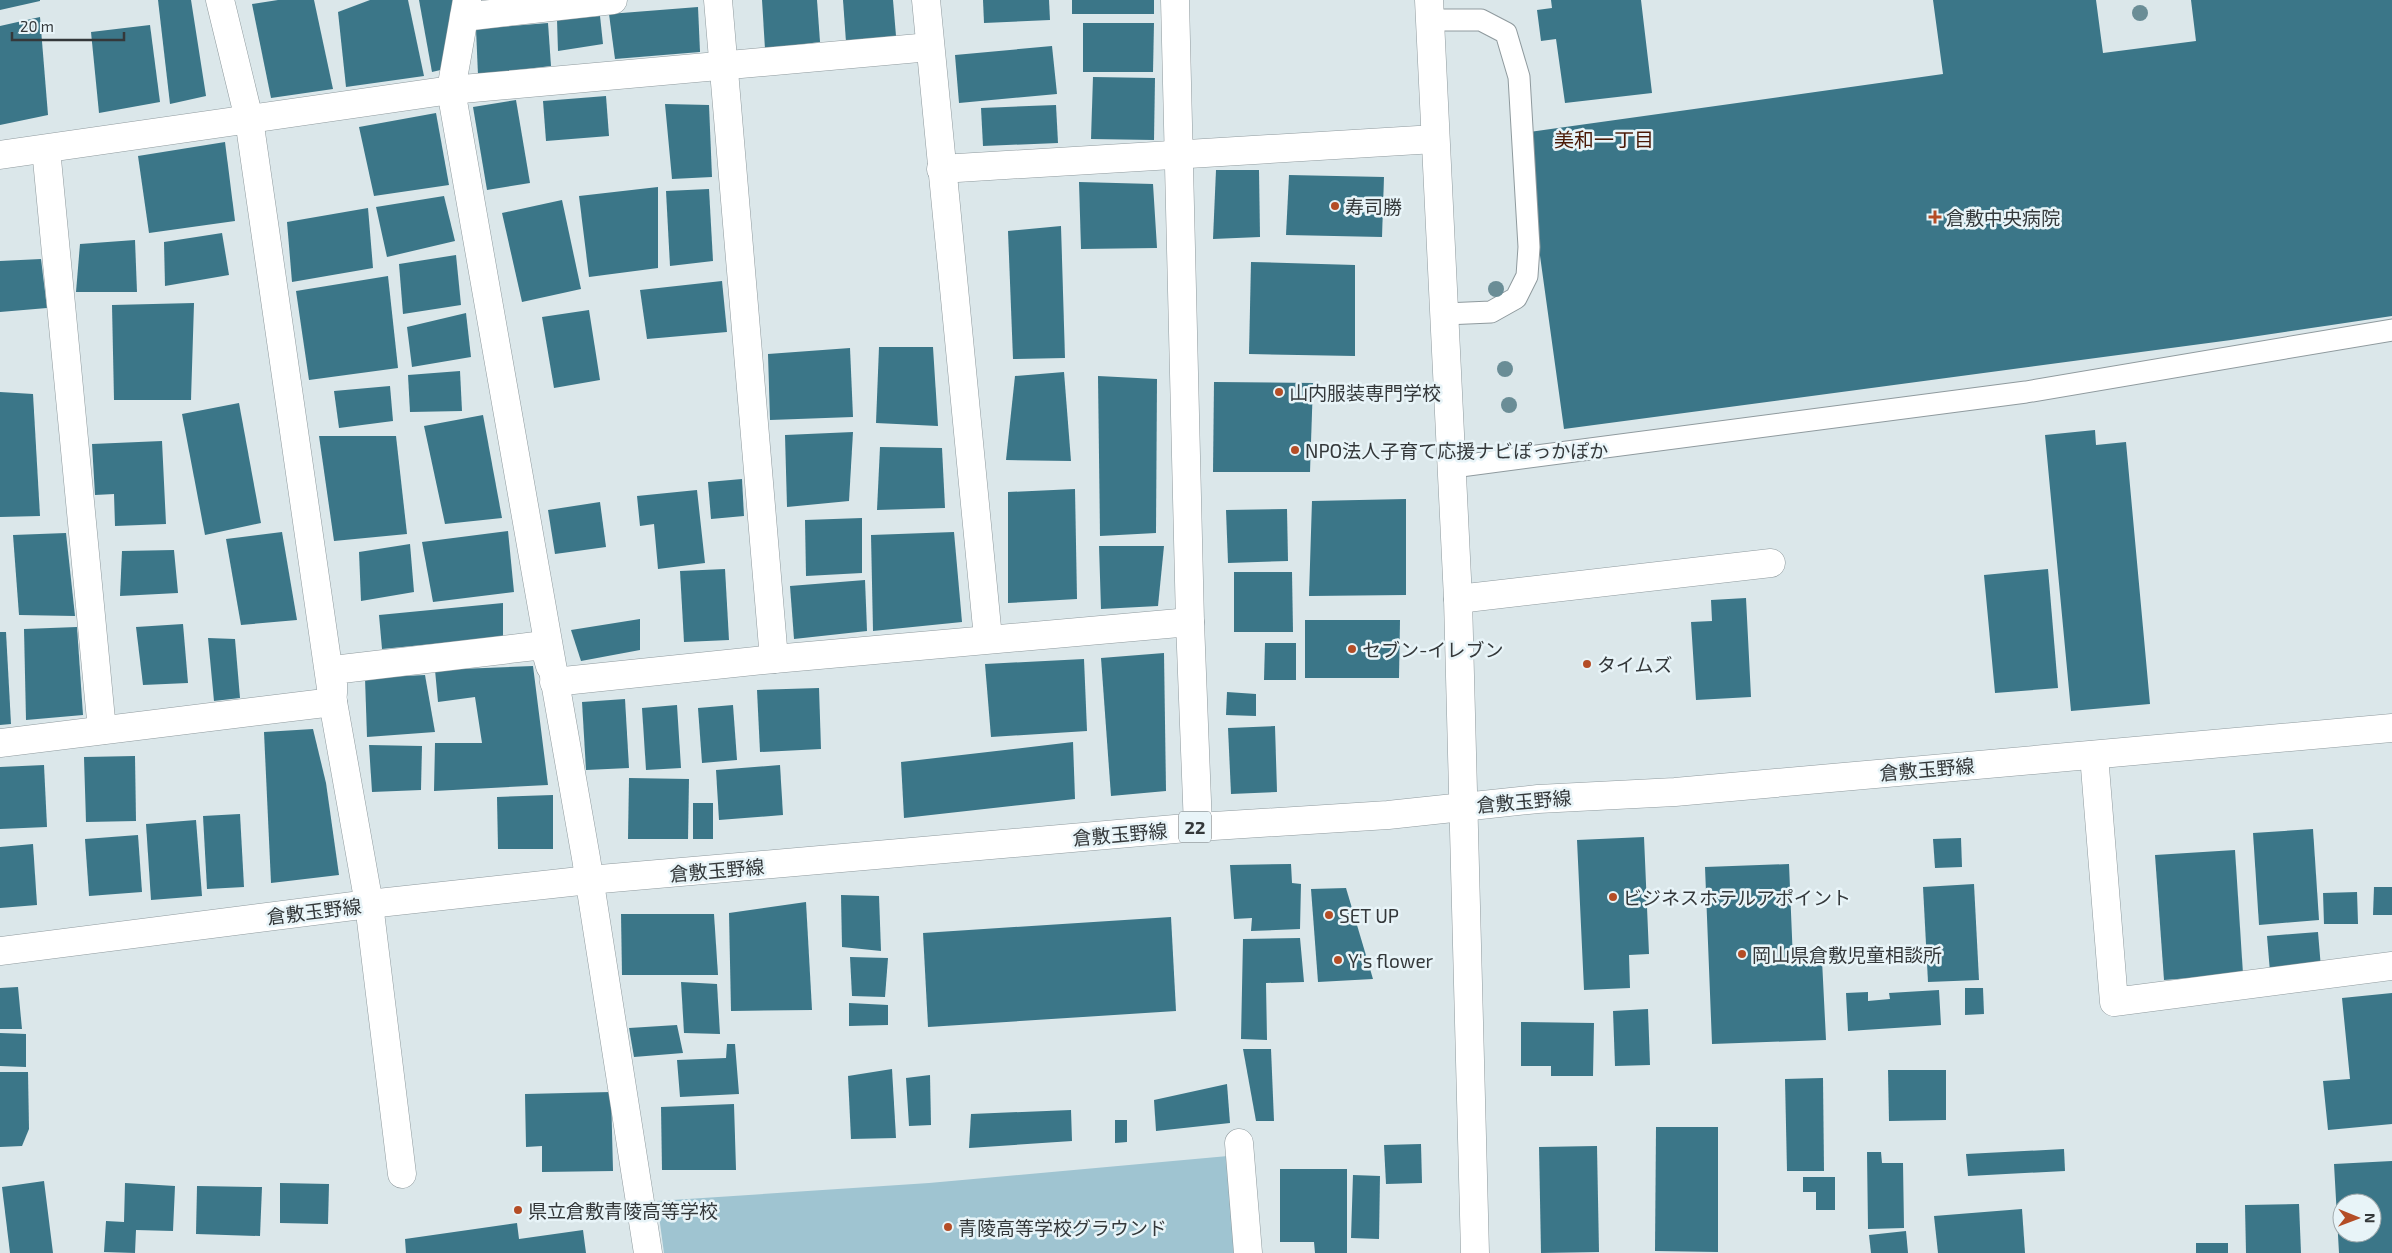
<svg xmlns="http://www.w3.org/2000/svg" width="2392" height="1253" viewBox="0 0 2392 1253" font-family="'Exo 2','Noto Sans JP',sans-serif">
<rect width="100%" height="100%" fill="#dbe7ea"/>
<polygon fill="#9fc4d1" points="1228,1156 1237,1253 664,1253 657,1201 929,1183"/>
<g fill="#3b7688" fill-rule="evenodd">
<polygon points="0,0 40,0 40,1 0,10"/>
<polygon points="158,0 191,0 206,96 170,104"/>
<polygon points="278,0 314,0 333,89 271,98 252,4"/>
<polygon points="370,0 408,0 424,76 346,87 338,12"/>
<polygon points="419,0 456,0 449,68 432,72"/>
<polygon points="762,0 817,0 820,42 765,49"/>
<polygon points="843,0 893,0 896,36 846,42"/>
<polygon points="983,0 1049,0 1050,20 984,23"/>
<rect x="1072" y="0" width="82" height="14"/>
<polygon points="1551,0 1641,0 1652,93 1565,103 1556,39 1541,41 1537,10 1552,8"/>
<polygon points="1933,0 2096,0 2103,53 2196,41 2191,0 2392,0 2392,316 2231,340 1564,429 1523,133 1943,74"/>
<polygon points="698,7 700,52 615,59 609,14"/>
<polygon points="600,16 603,44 558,51 557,20"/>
<polygon points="40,17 48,115 0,125 0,26"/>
<polygon points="548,23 551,66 478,75 476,29"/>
<polygon points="1083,23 1154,23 1153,72 1083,72"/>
<polygon points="150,25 160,102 99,113 91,32"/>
<polygon points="1052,46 1057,94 959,103 955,55"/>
<polygon points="1093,77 1155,78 1154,140 1091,139"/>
<polygon points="606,96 609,136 546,141 543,101"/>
<polygon points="516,100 530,183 487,190 473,107"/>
<polygon points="665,104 709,105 712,177 672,179"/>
<polygon points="1056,105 1058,143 983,146 981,108"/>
<polygon points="436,113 449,185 374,196 359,127"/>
<polygon points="225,142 235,221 149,233 138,156"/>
<polygon points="1216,170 1259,170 1260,237 1213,239"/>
<polygon points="1289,175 1384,177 1382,237 1286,235"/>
<polygon points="1079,182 1153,184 1157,248 1081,249"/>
<polygon points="658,187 658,268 589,277 579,196"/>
<polygon points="709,189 713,261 670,266 666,191"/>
<polygon points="444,196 455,241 387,257 376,207"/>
<polygon points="562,200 581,289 522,302 502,213"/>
<polygon points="368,208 373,268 292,282 287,222"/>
<polygon points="1061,226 1065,358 1013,359 1008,231"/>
<polygon points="222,233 229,275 165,286 164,242"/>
<polygon points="135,240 137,292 76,292 80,244"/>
<polygon points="456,255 461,305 403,314 399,264"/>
<polygon points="41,259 47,308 0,312 0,261"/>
<polygon points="1251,262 1355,265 1355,356 1249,354"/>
<polygon points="388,276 398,368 309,380 296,291"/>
<polygon points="722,281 727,332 647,339 640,290"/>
<polygon points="194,303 191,400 114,400 112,305"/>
<polygon points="589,310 600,380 554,388 542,317"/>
<polygon points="466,313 471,357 412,367 407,327"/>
<polygon points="879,347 933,347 938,426 876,423"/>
<polygon points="850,348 853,417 770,420 768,354"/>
<polygon points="460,371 462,411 410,412 408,375"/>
<polygon points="1064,372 1071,461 1006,460 1015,376"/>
<polygon points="1098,376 1157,379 1156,533 1100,536"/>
<polygon points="1214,382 1313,383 1310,472 1213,472"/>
<polygon points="390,386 393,421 339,428 334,391"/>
<polygon points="0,392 33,394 40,516 0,517"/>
<polygon points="239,403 261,523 205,535 182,414"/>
<polygon points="483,415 502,518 445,524 424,426"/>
<polygon points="2095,430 2096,445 2126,442 2150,704 2071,711 2045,435"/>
<polygon points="853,432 849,501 787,507 785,435"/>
<polygon points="319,436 396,436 407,534 334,541"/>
<polygon points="162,441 166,524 115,526 114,494 95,495 92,444"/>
<polygon points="880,447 942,448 945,508 877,510"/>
<polygon points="742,479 744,516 711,519 708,482"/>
<polygon points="1075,489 1077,599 1008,603 1008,492"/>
<polygon points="697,490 705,563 658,569 654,524 640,526 637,496"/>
<polygon points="1406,499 1406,595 1309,596 1312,501"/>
<polygon points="600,502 606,547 555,554 548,510"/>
<polygon points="1287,509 1288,561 1228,563 1226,510"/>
<polygon points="862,518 862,573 806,576 805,520"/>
<polygon points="508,531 514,592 433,602 422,542"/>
<polygon points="282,532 297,620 241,625 226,539"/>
<polygon points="954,532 962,622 873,631 871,535"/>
<polygon points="66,533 75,616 19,615 13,535"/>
<polygon points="410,544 414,592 361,601 359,552"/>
<polygon points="1099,546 1164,546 1158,606 1101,609"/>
<polygon points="174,550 178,593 120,596 122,551"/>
<polygon points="725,569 729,640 684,642 680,571"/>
<polygon points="2048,569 2058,688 1995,693 1984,575"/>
<polygon points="1234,572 1292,572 1293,632 1234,632"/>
<polygon points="865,580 867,631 794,639 790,586"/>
<polygon points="1746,598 1751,697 1696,700 1691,622 1712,621 1711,600"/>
<polygon points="503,603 503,637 382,649 379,615"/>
<polygon points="640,619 640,650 581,661 571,630"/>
<polygon points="1305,620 1400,620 1399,678 1305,678"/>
<polygon points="183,624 188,683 143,685 136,627"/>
<polygon points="77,627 83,715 26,720 24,629"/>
<polygon points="0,632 6,632 11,724 0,725"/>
<polygon points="208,638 235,639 240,698 214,701"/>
<polygon points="1265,643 1296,643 1296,680 1264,680"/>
<polygon points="1164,653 1166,791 1111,796 1101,658"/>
<polygon points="1084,659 1087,731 991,737 985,664"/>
<polygon points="533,666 548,785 434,791 435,743 482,743 475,697 438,702 435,670"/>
<polygon points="425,675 435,732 367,737 365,678"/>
<polygon points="819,688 821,749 760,752 757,690"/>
<polygon points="1227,692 1256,694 1256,716 1226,715"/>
<polygon points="625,699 629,768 586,770 582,702"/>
<polygon points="677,705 681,768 646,770 642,708"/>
<polygon points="733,705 737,760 702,763 698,708"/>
<polygon points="1275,726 1277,792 1231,794 1228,728"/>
<polygon points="313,729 326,783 339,875 271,883 264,732"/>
<polygon points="1073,742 1075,799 904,818 901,762"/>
<polygon points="369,745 422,746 421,790 372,792"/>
<polygon points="135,756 136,821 86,822 84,757"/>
<polygon points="44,765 47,827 0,829 0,767"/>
<polygon points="780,765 783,815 719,820 716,770"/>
<polygon points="629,778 689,779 688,839 628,839"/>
<polygon points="553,795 553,849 498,849 497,797"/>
<rect x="693" y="803" width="20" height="36"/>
<polygon points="240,814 244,887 207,889 203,816"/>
<polygon points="196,820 202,896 151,900 146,824"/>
<polygon points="2313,829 2319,920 2259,925 2253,833"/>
<polygon points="138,835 142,892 89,896 85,839"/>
<polygon points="1644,837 1649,954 1629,955 1630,988 1584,990 1577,840"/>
<polygon points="1961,838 1962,867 1935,868 1933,839"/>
<polygon points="33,844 37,905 0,908 0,847"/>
<polygon points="2235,850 2243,974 2164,980 2155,855"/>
<polygon points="1291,864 1292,883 1301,884 1300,929 1251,931 1252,918 1234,919 1230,865"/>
<polygon points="1789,864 1793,961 1822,960 1826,1040 1712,1044 1705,867"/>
<polygon points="1974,884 1979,980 1928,982 1923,887"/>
<polygon points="2374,887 2392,887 2392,915 2373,915"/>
<polygon points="1346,888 1373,979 1318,982 1311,889"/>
<polygon points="2357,892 2358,924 2324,924 2323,893"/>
<polygon points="841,895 879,896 881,951 842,947"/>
<polygon points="806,902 812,1010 731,1011 729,913"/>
<polygon points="621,914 714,914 718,975 622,975"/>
<polygon points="1171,917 1176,1011 928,1027 923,933"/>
<polygon points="2318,932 2321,968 2270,972 2267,936"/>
<polygon points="1300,938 1304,982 1266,983 1267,1040 1241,1039 1243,939"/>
<polygon points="850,957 888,958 885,997 852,996"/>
<polygon points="681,982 717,984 720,1034 684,1033"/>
<polygon points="18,987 22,1029 0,1029 0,988"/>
<polygon points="1965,988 1983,988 1984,1014 1965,1015"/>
<polygon points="1939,990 1941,1025 1848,1031 1846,993 1868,992 1868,1001 1890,999 1889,993"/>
<polygon points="2392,993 2392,1124 2328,1130 2323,1081 2350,1079 2342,998"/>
<polygon points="849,1003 888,1005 888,1025 849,1026"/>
<polygon points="1648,1009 1650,1065 1615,1066 1613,1011"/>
<polygon points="1521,1022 1594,1023 1593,1076 1551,1076 1551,1066 1521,1066"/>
<polygon points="677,1025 683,1053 634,1057 629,1028"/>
<polygon points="0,1033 26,1034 26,1067 0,1066"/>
<polygon points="727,1044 735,1044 739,1094 680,1097 677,1060 726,1058"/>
<polygon points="1243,1049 1271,1049 1274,1121 1256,1121"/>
<polygon points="892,1069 896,1138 851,1139 848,1076"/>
<polygon points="1888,1070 1946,1070 1946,1120 1889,1121"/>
<polygon points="0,1072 28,1072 29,1129 22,1146 0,1147"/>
<polygon points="930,1075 931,1125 909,1126 906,1078"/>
<polygon points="1823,1078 1824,1171 1787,1171 1785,1079"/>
<polygon points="1227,1084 1230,1123 1156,1131 1154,1100"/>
<polygon points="611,1092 613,1171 542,1172 542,1146 526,1147 525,1094"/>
<polygon points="734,1104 736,1170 662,1170 661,1107"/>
<polygon points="1071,1110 1072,1141 969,1148 971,1114"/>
<polygon points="1115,1120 1127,1120 1127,1142 1115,1143"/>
<polygon points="1656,1127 1718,1127 1718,1252 1655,1251"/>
<polygon points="1421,1144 1422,1183 1386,1184 1384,1145"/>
<polygon points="1597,1146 1599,1252 1541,1253 1539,1147"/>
<polygon points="2064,1149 2065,1171 1968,1176 1966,1154"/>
<polygon points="1867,1152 1881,1152 1882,1163 1903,1163 1904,1228 1868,1229"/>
<path d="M2392,1161V1253H2339L2334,1164ZM2342,1203H2372V1233H2342Z"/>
<polygon points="1280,1169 1347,1169 1347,1253 1315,1253 1314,1242 1280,1242"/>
<polygon points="1353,1175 1380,1176 1379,1239 1351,1238"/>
<polygon points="1803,1177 1835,1177 1835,1210 1816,1210 1816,1192 1803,1192"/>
<polygon points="44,1181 53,1253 10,1253 2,1187"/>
<polygon points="125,1183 175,1186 173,1231 136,1230 135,1253 104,1252 106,1221 124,1222"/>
<polygon points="280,1183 329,1184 328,1224 280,1223"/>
<polygon points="197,1186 262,1187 260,1236 196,1234"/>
<polygon points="2299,1204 2301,1253 2246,1253 2245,1205"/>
<polygon points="2022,1209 2025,1253 1938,1253 1934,1216"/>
<polygon points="517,1223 519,1239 583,1230 586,1253 406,1253 405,1239"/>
<polygon points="1906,1231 1908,1253 1871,1253 1869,1235"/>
<rect x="2196" y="1243" width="32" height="10"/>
</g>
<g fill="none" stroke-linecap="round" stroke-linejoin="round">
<g stroke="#8f9a9e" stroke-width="23">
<g id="lane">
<polyline points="1430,20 1481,20 1506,33 1519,77 1529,247 1527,276 1516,298 1491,312 1445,314"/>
<polyline points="1453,467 2026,392 2392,330"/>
</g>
</g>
<g stroke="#8f9a9e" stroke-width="29">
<g id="street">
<polyline points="220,0 249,119 333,702 369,904 402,1174"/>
<polyline points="467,0 451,90 586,858 648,1253"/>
<polyline points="718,0 774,659"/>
<polyline points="926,0 988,638"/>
<polyline points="1175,0 1190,622 1198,827"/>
<polyline points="464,17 613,0"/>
<polyline points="46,149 102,730"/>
<polyline points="0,155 451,90 930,47"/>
<polyline points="941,169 1435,139"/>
<polyline points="1458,599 1771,563"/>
<polyline points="554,682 774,659 1190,622"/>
<polyline points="333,693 333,670 544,645 550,666"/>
<polyline points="0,743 333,702"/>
<polyline points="2094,755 2114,1002 2392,966"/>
<polyline points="1239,1143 1248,1253"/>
</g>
</g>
<g stroke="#8f9a9e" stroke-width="29">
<polyline id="secondary" points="1429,0 1458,599 1475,1253"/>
</g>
<g stroke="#8f9a9e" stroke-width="29">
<polyline id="primary" points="0,951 369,904 589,880 1198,827 1388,815 1538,799 1675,792 2392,728"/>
</g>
<use href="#lane" stroke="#fff" stroke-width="21"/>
<use href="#street" stroke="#fff" stroke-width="28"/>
<use href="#secondary" stroke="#fff" stroke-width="28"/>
<use href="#primary" stroke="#fff" stroke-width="28"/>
</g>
<g fill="#6a8d96">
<circle cx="2140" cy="13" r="8"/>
<circle cx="1496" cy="289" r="8"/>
<circle cx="1505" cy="369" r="8"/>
<circle cx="1509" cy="405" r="8"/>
</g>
<g fill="#b44d26" stroke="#e8f4f8" stroke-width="2">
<circle cx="1335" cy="206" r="5"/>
<path d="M1932.5 209.5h5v5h5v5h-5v5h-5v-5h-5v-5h5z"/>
<circle cx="1279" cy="392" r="5"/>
<circle cx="1295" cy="450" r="5"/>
<circle cx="1352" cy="649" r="5"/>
<circle cx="1587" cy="664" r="5"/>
<circle cx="1613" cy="897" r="5"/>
<circle cx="1329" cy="915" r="5"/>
<circle cx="1742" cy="954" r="5"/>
<circle cx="1338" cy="960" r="5"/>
<circle cx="518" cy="1210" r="5"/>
<circle cx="948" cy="1227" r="5"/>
</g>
<g text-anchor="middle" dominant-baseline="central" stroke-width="5" stroke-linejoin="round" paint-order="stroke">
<rect fill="#e8f4f8" stroke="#6a7073" stroke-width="1" x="1179" y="811.5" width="32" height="31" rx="4"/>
<g font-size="18" font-weight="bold" fill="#34383a">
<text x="1195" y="827">22</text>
</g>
<g font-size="19" fill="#34383a" stroke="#e8f4f8" text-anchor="start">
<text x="1345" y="206">寿司勝</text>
<text x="1946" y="217">倉敷中央病院</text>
<text x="1289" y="392">山内服装専門学校</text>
<text x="1305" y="450">NPO法人子育て応援ナビぽっかぽか</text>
<text x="1362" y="649">セブン-イレブン</text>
<text x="1597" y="664">タイムズ</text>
<text x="1623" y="897">ビジネスホテルアポイント</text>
<text x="1339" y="915">SET UP</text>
<text x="1752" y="954">岡山県倉敷児童相談所</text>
<text x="1348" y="960">Y's flower</text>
<text x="528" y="1210">県立倉敷青陵高等学校</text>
<text x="958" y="1227">青陵高等学校グラウンド</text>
</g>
<g font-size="19" fill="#34383a" stroke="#e8f4f8">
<text transform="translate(1927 769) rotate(-5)">倉敷玉野線</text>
<text transform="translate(1524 801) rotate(-5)">倉敷玉野線</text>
<text transform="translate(1120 834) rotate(-5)">倉敷玉野線</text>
<text transform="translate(717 870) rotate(-5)">倉敷玉野線</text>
<text transform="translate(314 911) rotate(-7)">倉敷玉野線</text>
</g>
<g font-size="20" fill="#4a1906" stroke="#e8f4f8">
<text x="1604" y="139">美和一丁目</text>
</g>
</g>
<g transform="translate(2357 1218) rotate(91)"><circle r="24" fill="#e8f4f8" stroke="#a0a9ac"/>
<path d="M0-4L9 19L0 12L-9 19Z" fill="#b44d26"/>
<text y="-8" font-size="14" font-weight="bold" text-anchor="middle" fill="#34383a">N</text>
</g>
<path d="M12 32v8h112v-8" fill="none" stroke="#34383a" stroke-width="2.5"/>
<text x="20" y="32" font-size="15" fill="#34383a" stroke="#e8f4f8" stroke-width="4" paint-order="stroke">20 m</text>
</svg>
